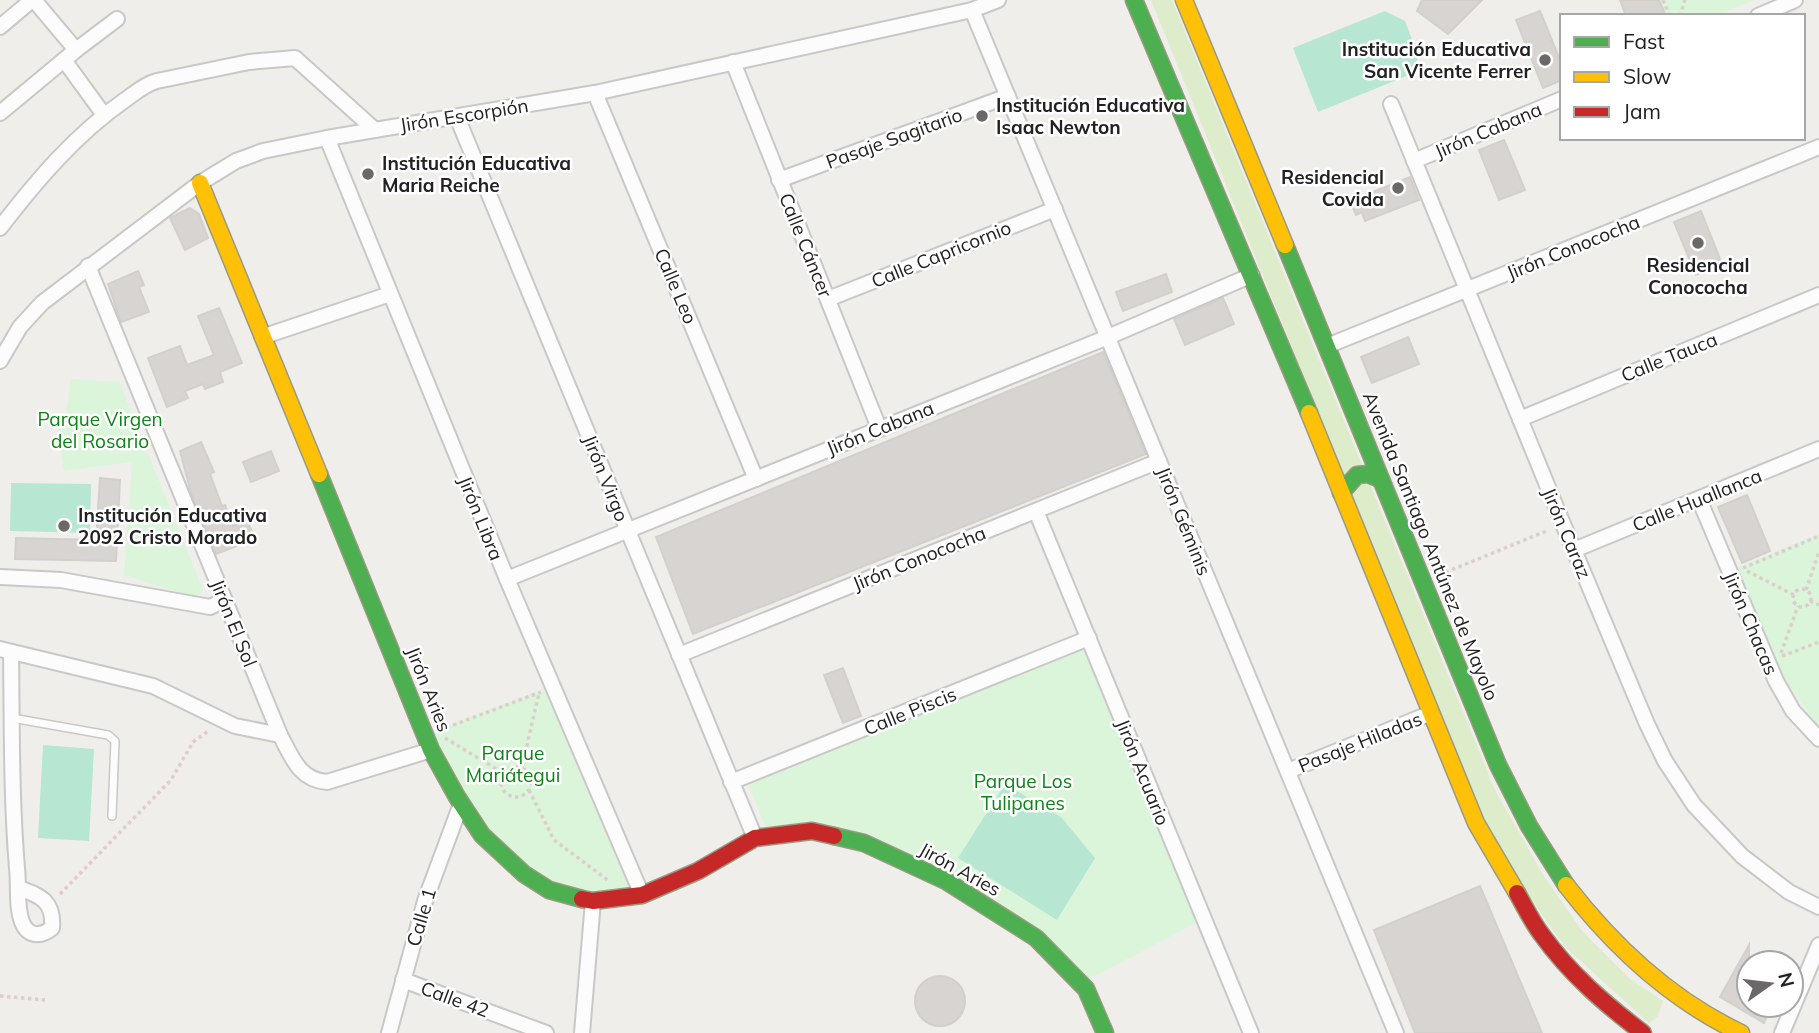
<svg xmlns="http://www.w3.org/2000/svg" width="1819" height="1033" viewBox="0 0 1819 1033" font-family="Mulish,sans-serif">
<rect width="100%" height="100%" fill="#f0eeeb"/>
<polygon fill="#ddeccb" points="1151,0 1172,0 1495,790 1545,878 1583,932 1630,979 1663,1001 1658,1016 1649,1023 1564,946 1518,881 1481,813"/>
<g fill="#daf5da">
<polygon points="1660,0 1754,0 1715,16 1667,16"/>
<polygon points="71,379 119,382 203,590 196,598 124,575 132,462 64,471 58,430 64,429"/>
<polygon points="1819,534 1819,727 1784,679 1736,568"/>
<polygon points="1082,647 1200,921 1089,979 966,889 806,827 765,826 748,783"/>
<path d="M544,689L630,890C577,905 532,874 496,838C490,831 482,825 477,818C459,792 446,760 431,732Z"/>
</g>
<g fill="#b7e6d2">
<polygon points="1385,11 1405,21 1418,55 1414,73 1318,112 1293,48"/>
<polygon points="11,483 91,484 90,533 10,531"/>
<polygon points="43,745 94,749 89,841 38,838"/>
<polygon points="1005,784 1061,817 1095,858 1057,920 958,858"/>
</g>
<g fill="#d7d4d2" stroke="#d3d0cc" stroke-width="2">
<polygon points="1422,0 1482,0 1448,34 1417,11"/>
<polygon points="1620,0 1659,0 1666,16 1626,16"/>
<polygon points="1540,11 1562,65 1562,80 1543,88 1516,20"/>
<polygon points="1504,140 1525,190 1499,200 1479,150"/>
<polygon points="1410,177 1419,200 1365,221 1362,212 1356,215 1350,201"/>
<polygon points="190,208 199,214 208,238 185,250 170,218"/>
<polygon points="1701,211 1722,264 1696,275 1674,222"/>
<polygon points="138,271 144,285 139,287 149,312 121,322 108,284"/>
<polygon points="1166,274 1172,292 1123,311 1116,292"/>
<polygon points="1223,298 1234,324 1185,345 1174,319"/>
<polygon points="219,308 242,363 220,372 223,382 205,389 203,384 185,391 188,398 167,407 148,358 180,346 187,365 214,355 198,316"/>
<polygon points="1408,337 1419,364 1372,383 1361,357"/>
<polygon points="1103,352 1146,454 693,634 656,537"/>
<polygon points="201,442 214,472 210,474 222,506 225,505 233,526 247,520 255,539 216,554 191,493 180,451"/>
<polygon points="271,451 279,471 251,482 243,462"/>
<polygon points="100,478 120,480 116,561 15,559 16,538 96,540"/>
<polygon points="1747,495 1770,551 1742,563 1718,507"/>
<polygon points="843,668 861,716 843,723 824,675"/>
<polygon points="1480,886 1542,1033 1415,1033 1374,930"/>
<polygon points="1749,945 1749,1005 1772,1005 1764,1023 1720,997"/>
<circle cx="940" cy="1001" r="25"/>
</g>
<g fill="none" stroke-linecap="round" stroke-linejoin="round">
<g stroke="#c9c8c7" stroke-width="10">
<polyline id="lane" points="12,718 108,735 115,741 112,816"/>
</g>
<g stroke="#c9c8c7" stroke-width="18">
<g id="street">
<polyline points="34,0 76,50"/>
<polyline points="972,10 1396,1033"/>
<polyline points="1758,16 1795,0"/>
<polyline points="0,27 32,0"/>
<polyline points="64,60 104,115"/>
<polyline points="733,62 879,428"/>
<polyline points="595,93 756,479"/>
<polyline points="1391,104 1563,524 1647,724 1665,761 1694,805 1742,856 1789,892 1819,907"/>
<polyline points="0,113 76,50 117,19"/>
<polyline points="457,117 755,838"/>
<polyline points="327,138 507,579 642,895"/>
<polyline points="1414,161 1562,99"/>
<polyline points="779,180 1008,96"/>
<path d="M0,228C37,180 75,135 125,100C135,93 145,84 157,81L249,62L295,58L375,130"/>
<path d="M88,266L280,735C292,757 299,780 327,782L431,750"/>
<polyline points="828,299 1055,209"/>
<polyline points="262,337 390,294"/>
<polyline points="1327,346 1819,147"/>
<polyline points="0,361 20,327 42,303 200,183 236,161 263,151 327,138 595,93 972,10 998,0"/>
<polyline points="1520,419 1819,295"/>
<polyline points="1699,499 1776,681 1793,711 1819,739"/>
<polyline points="1036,511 1251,1033"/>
<polyline points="1574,550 1819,449"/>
<polyline points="0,577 61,580 210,607 225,600"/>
<polyline points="507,579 1108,337 1252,275"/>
<polyline points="0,649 153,686 235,726 280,735"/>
<path d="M11,652C12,724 11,796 17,868C19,886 16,906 22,922C28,937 41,937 52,928C54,901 41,896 19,888"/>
<polyline points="679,655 1159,461"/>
<polyline points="1288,771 1431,713"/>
<polyline points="731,782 1089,638"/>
<polyline points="403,980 546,1033"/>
<polyline points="389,1033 425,901 461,804"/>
<polyline points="582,1033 593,901"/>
<polyline points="1782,1033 1819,945"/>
</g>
</g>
<g stroke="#999a82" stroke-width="19">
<g id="fast">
<polyline points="1134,0 1309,413"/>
<polyline points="1285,245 1498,765 1529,826 1566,885"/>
<polyline points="319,474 431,750 457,797 482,835 524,874 549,890 582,899"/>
<polyline points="1341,493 1357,475 1368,474 1380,479"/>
<polyline points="834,836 864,843 946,881 1036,938 1086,989 1105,1033"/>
</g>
</g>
<g stroke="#999a82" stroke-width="19">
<g id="slow">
<polyline points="1184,0 1285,245"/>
<polyline points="200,183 319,474"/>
<polyline points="1309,413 1476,823 1517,893"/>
<path d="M1566,885C1613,946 1671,1000 1741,1033"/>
</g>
</g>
<g stroke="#999a82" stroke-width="19">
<g id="jam">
<path d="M1517,893C1525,907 1532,922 1542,935C1570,974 1605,1004 1643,1033"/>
<polyline points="582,899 593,901 642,895 698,871 755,838 812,831 834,836"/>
</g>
</g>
<g stroke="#dccecd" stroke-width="3.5" stroke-dasharray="3.5 3.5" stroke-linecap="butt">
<polyline points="1663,0 1670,16"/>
<polyline points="1680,16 1685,0"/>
<polyline points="1743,568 1819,536"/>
<polyline points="1747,571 1794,595"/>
<polyline points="1439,575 1549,530"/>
<circle cx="1802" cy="598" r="9"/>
<polyline points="1806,590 1819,552"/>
<polyline points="1810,601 1819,605"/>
<polyline points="1781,653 1798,606"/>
<polyline points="1782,656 1819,642"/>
<polyline points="440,730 541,692"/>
<polyline points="445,738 503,773"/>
<circle cx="516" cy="782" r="15"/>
<polyline points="522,767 539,693"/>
<polyline points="529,790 554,840 609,881"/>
<polyline points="60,894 171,780 193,742 210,730"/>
<polyline points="0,996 45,1000"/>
</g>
<use href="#lane" stroke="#fdfcfc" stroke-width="7"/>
<use href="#street" stroke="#fdfcfc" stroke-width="14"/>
<use href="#fast" stroke="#4caf50" stroke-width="16"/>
<use href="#slow" stroke="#ffc107" stroke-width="16"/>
<use href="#jam" stroke="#c62828" stroke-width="16"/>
</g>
<g fill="#6a6968" stroke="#fff" stroke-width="2.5">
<circle cx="1545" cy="60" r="7"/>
<circle cx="982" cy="116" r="7"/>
<circle cx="368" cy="174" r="7"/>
<circle cx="1398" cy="188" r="7"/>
<circle cx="1698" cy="243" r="7"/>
<circle cx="64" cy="526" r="7"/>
</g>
<g text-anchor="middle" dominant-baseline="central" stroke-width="5" stroke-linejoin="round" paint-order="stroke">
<g font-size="19" font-weight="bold" fill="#222" stroke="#fff" text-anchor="start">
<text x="1531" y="49" text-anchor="end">Institución Educativa<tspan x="1531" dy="22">San Vicente Ferrer</tspan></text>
<text x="996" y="105">Institución Educativa<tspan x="996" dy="22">Isaac Newton</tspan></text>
<text x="382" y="163">Institución Educativa<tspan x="382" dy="22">Maria Reiche</tspan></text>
<text x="1384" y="177" text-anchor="end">Residencial<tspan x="1384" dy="22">Covida</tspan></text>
<text x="1698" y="265" text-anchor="middle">Residencial<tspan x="1698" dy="22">Conococha</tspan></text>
<text x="78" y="515">Institución Educativa<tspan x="78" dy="22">2092 Cristo Morado</tspan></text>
</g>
<g font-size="19" fill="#222" stroke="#fff">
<text transform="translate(464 115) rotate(-9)">Jirón Escorpión</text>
<text transform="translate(1488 130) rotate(-23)">Jirón Cabana</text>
<text transform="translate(894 138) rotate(-20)">Pasaje Sagitario</text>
<text transform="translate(806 245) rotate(68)">Calle Cáncer</text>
<text transform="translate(1573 247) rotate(-22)">Jirón Conococha</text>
<text transform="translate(941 254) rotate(-22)">Calle Capricornio</text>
<text transform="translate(676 286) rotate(67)">Calle Leo</text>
<text transform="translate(1669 357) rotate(-22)">Calle Tauca</text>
<text transform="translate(880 428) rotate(-22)">Jirón Cabana</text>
<text transform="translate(606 478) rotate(68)">Jirón Virgo</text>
<text transform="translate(1697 500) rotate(-22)">Calle Huallanca</text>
<text transform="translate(481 518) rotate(68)">Jirón Libra</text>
<text transform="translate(1184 521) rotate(68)">Jirón Géminis</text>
<text transform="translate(1567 533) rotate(67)">Jirón Caraz</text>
<text transform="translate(1431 546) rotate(68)">Avenida Santiago Antúnez de Mayolo</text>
<text transform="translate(919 558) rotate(-22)">Jirón Conococha</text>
<text transform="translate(234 623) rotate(68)">Jirón El Sol</text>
<text transform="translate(1751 623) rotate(67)">Jirón Chacas</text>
<text transform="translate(429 689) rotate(68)">Jirón Aries</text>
<text transform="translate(910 711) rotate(-22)">Calle Piscis</text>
<text transform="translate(1360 742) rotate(-22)">Pasaje Hiladas</text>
<text transform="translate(1143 772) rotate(68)">Jirón Acuario</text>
<text transform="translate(960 869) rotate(29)">Jirón Aries</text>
<text transform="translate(421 917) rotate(-73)">Calle 1</text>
<text transform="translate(455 999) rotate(20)">Calle 42</text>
</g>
<g font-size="19" fill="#0c8416" stroke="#fff">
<text x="100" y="419">Parque Virgen<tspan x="100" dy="22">del Rosario</tspan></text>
<text x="513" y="753">Parque<tspan x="513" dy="22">Mariátegui</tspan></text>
<text x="1023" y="781">Parque Los<tspan x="1023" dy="22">Tulipanes</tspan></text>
</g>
</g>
<rect x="1560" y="14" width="245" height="126" fill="#ffffff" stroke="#a7a7a7" stroke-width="2"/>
<rect x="1574" y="37" width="35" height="10" fill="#4caf50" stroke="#a7a7a7" stroke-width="2"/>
<text x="1623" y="49" font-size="21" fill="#222222">Fast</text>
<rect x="1574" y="72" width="35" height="10" fill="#ffc107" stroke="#a7a7a7" stroke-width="2"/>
<text x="1623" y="84" font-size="21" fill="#222222">Slow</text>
<rect x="1574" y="107" width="35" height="10" fill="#c62828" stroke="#a7a7a7" stroke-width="2"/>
<text x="1623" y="119" font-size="21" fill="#222222">Jam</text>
<g transform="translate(1770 984) rotate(76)"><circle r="33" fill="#ffffff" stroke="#a7a7a7" stroke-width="2"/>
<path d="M0-5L12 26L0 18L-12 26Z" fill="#6a6968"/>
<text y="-10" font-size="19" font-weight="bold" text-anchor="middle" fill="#222222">N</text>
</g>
</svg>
